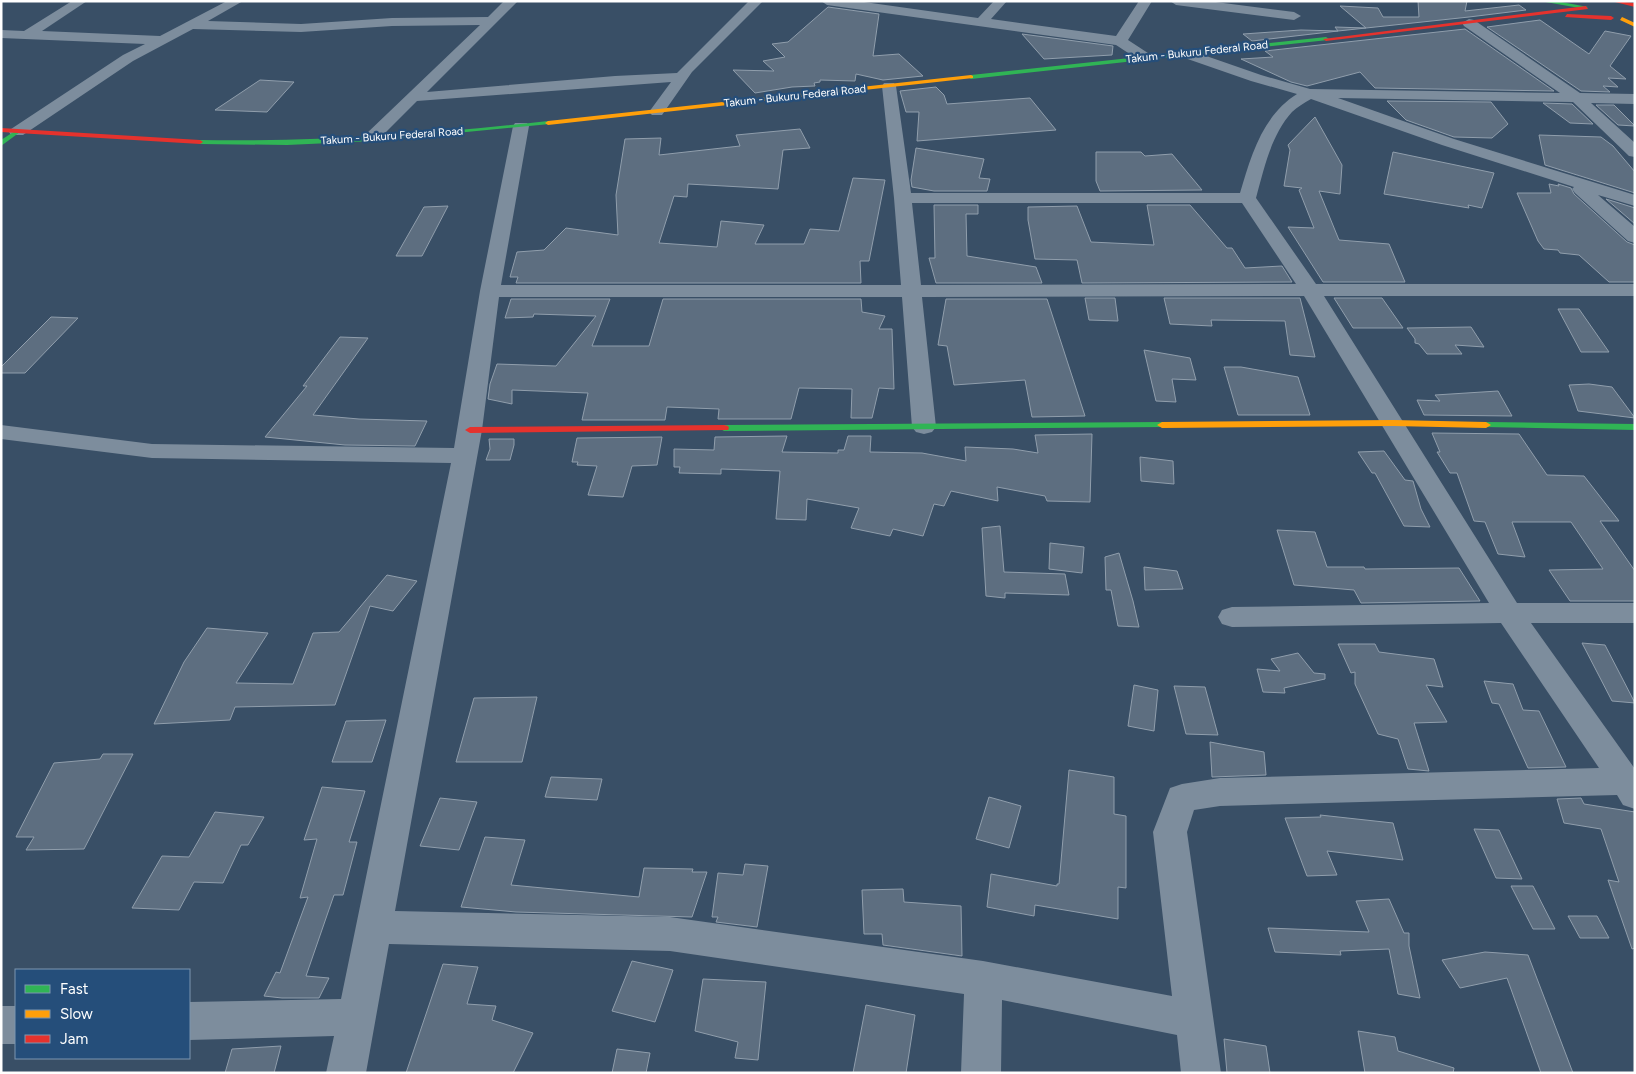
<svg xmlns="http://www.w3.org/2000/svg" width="1636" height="1074" viewBox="0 0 1636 1074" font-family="Figtree,sans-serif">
<rect width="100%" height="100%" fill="#394f66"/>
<g fill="#5d6e80" stroke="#909eac">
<polygon points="1418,1 1467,1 1465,11 1519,5 1526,10 1469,17 1338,31 1335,27 1366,28 1340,6 1378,8 1383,17 1419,17"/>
<polygon points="828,7 879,14 873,56 899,54 923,76 883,80 856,74 855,81 820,80 820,82 814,83 815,86 792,87 755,93 733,70 774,71 763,61 785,57 772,44 788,42"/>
<polygon points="1540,20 1589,54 1605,31 1631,36 1610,66 1626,79 1608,78 1618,87 1603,86 1610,92 1581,91 1487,27"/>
<polygon points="1465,29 1554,91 1375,88 1360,72 1307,86 1291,82 1241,59 1273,57 1265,51"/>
<polygon points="1301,30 1338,31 1252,41 1243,34"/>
<polygon points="1022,34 1113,46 1112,55 1044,59"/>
<polygon points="260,80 294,82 267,112 215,110"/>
<polygon points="936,87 944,95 947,104 1030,98 1056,130 917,141 919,112 906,112 900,91"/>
<polygon points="1387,101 1491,102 1508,124 1492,138 1454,137 1406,120"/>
<polygon points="1543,103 1572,104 1593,124 1570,123"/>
<polygon points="1596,105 1614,105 1635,126 1618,125"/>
<polygon points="1315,117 1342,165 1340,194 1319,191 1339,240 1389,244 1405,282 1323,282 1288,227 1314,228 1299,190 1302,188 1284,186 1290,150 1288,145"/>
<polygon points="800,129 810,148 783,150 778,189 688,184 687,197 674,196 659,243 717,247 721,221 764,225 755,244 804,244 810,229 839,231 853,178 885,180 869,261 860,261 861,283 516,283 518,277 510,277 517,252 544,250 566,228 618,235 616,195 625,139 661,138 659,155 740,146 736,135"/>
<polygon points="1539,135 1601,137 1613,146 1635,172 1635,193 1545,165"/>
<polygon points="916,148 984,159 979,178 990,179 987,191 934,191 912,187 911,180"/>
<polygon points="1096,152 1141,152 1145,156 1172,154 1202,190 1100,191 1096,181"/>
<polygon points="1393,152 1494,173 1482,208 1468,205 1469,208 1384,194"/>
<polygon points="1549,184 1559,186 1558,184 1571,188 1574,194 1627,242 1635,245 1635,282 1609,282 1579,255 1560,253 1558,250 1544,249 1538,241 1517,193 1551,193"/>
<polygon points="1606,199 1635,208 1635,224"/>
<polygon points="934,205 978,205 978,214 966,214 967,256 1036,267 1042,283 936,283 929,258 935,258"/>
<polygon points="1147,205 1190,205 1227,248 1232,248 1245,268 1282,266 1292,282 1082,283 1077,260 1035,259 1028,220 1028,207 1077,206 1091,242 1154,245"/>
<polygon points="448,206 422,256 396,256 424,207"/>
<polygon points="1085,298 1115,298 1118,321 1089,320"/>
<polygon points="1164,298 1300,298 1315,357 1290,355 1285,321 1211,320 1212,326 1170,324"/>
<polygon points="1334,298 1382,298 1403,328 1353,328"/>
<polygon points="511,299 610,299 592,346 649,346 663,299 861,299 862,312 885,316 879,329 892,329 894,389 879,388 872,418 851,418 852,389 799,388 791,419 718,419 719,409 667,407 665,420 582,420 588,393 512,390 512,404 488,399 490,384 497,364 556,366 596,316 534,314 533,317 505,318"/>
<polygon points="946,299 1047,299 1085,416 1032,417 1025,380 954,385 947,346 938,345"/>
<polygon points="1558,309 1579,309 1609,352 1581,352"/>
<polygon points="51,317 78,318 25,373 1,373 1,367"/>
<polygon points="1471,327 1484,347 1455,345 1462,354 1427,354 1419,344 1415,343 1415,339 1407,328"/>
<polygon points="340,337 368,338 313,415 359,419 427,421 415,446 345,445 265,437 307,386 303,386"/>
<polygon points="1144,350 1190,358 1196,380 1172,379 1176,402 1156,401"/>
<polygon points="1224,367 1241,367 1298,377 1310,415 1238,415"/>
<polygon points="1589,384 1612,387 1635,418 1578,411 1569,385"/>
<polygon points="1498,391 1512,416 1424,415 1417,400 1440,401 1435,395"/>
<polygon points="1432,433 1519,434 1547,475 1584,476 1619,521 1600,521 1635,571 1635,601 1570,601 1549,570 1603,569 1571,522 1512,522 1525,557 1498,554 1485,522 1474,521 1457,473 1450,473 1437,452 1440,452"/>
<polygon points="1092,434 1090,502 1047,501 1045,496 997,487 998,501 951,491 944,506 934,504 923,536 893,529 890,536 851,528 859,508 807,499 806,520 776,519 780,471 721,469 721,474 679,473 680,467 674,467 674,449 714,450 715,437 787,436 782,452 838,453 838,450 844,450 848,436 871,436 870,452 922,453 966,461 965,447 1013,449 1038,453 1035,435"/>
<polygon points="662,437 657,465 632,466 623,497 588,495 597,466 577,465 578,462 572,462 577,438"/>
<polygon points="489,439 514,439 514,445 510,460 486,460 490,449"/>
<polygon points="1384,451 1405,480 1413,481 1421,509 1430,527 1404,526 1375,473 1372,473 1358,452"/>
<polygon points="1140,457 1173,461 1174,484 1141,481"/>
<polygon points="1000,526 1004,572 1065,574 1069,595 1005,593 1005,598 986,596 982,528"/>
<polygon points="1277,530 1315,532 1327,567 1364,567 1365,569 1459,568 1480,601 1361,603 1354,590 1294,585"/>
<polygon points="1050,543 1084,547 1082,573 1049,569"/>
<polygon points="1119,553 1133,601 1139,627 1118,626 1111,590 1106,590 1105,557"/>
<polygon points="1144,567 1177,571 1183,589 1145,590"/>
<polygon points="387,575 417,581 393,611 370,606 335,705 235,707 230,720 154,724 184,662 207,628 268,633 236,683 293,684 313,633 339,632"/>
<polygon points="1582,643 1605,645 1635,703 1612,701"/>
<polygon points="1338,644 1375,644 1379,652 1434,659 1443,687 1426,685 1447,722 1414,723 1429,771 1408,769 1398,739 1378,734 1355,684 1355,672 1351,673"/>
<polygon points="1298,653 1314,673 1325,674 1325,679 1284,688 1285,693 1263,692 1257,669 1280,671 1271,659"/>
<polygon points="1484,681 1513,684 1523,710 1539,711 1566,767 1528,768 1499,704 1492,703"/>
<polygon points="1134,685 1158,690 1154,731 1128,726"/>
<polygon points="1174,686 1205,687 1218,735 1186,734"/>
<polygon points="537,697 522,762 456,762 474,698"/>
<polygon points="386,720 372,762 332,762 346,721"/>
<polygon points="1210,742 1264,752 1266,775 1212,777"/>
<polygon points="103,754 133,754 84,849 26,850 34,837 16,837 54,763 100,759"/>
<polygon points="1069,770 1114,777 1114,814 1126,816 1126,888 1118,887 1118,919 1035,905 1034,916 987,907 991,874 1057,886 1057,884 1059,884"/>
<polygon points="551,777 602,779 597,800 545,797"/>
<polygon points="322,787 365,791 349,842 357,842 343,895 334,895 306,976 329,978 319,998 282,998 264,996 276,972 280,973 308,897 300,898 317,839 304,840"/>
<polygon points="989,797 1021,806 1009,848 976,839"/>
<polygon points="440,798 477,802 459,850 420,846"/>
<polygon points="1581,798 1584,804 1635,812 1635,948 1632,949 1608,880 1619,882 1601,829 1564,823 1557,799"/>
<polygon points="215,812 264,817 248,845 241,845 223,883 194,882 179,910 132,908 162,856 189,857"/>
<polygon points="1320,815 1393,823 1403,860 1327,851 1337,875 1307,876 1285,818 1321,817"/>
<polygon points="1474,829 1499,830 1522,879 1496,878"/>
<polygon points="485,837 525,840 511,885 639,897 644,868 693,869 692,872 707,872 692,917 516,912 461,907"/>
<polygon points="745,864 768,866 757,927 716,922 718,917 712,917 718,873 743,875"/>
<polygon points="1511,886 1533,886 1555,929 1533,929"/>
<polygon points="903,889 904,902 961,906 962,956 883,945 882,934 864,934 862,890"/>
<polygon points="1389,899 1404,933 1409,933 1409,946 1420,998 1398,994 1389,949 1340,951 1341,955 1275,952 1268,928 1369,932 1356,901"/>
<polygon points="1568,916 1597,916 1609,938 1580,938"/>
<polygon points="1485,952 1528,955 1573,1073 1541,1073 1507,978 1460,988 1442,960"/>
<polygon points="632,961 673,970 655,1022 612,1011"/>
<polygon points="443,964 478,967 467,1004 496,1006 492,1020 533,1033 513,1073 406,1073"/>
<polygon points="703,979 766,982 758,1060 735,1058 738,1042 695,1031"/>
<polygon points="866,1005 915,1015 906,1073 853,1073"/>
<polygon points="1358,1031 1395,1037 1398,1051 1454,1068 1453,1073 1365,1073"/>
<polygon points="1224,1039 1266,1046 1270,1073 1227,1073"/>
<polygon points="281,1046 274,1073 225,1073 232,1049"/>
<polygon points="617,1049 650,1053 646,1073 612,1073"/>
</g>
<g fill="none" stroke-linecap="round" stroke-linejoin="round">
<g fill="#7d8d9d" fill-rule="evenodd">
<polygon points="72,1 87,1 42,31 160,36 227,1 243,1 208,21 301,24 392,18 488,17 504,1 518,1 427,92 615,76 677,73 749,1 763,1 692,72 662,115 652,115 649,112 671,82 417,101 377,141 365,141 363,138 365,135 480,25 392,26 301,32 193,29 133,61 23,135 11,135 9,132 11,129 123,55 145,44 1,38 1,30 24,31"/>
<path d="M821,1H857L978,18L994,1H1007L991,19L1116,36L1139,1H1152L1128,40L1154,57L1152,60C1140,63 1126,51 1116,45L827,5Z"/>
<polygon points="1170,1 1208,1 1294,12 1301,16 1294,20 1176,5"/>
<path d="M1469,19L1474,20L1580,93L1635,94V104L1591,103L1635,143V157L1629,156L1573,102L1338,98L1454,139L1635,195V206L1598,195L1635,227V243L1628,241L1575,193L1572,189L1574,187L1442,145L1311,99C1304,103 1297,107 1292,112C1271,135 1264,169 1256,198L1316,284H1635V296H1324L1517,603H1635V623H1531L1635,769V809L1623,805L1617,795L1220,806L1194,810L1187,832L1221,1073H1181L1177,1035L1002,1000L1001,1073H961L964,994L670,951L389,944L366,1073H326L334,1036L189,1040V1002L341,999L451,463L152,458L1,439V425L152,444L454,448L480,291L513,126L515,123H527L529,126L501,285H901L894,198L882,86L884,83H894L896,86L911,193H1240C1251,156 1262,116 1297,94L1251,81L1179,56L1177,53L1179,50H1189L1261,75L1310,89L1560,93L1464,26L1462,23ZM912,203H1242L1296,284L921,285ZM1304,296L1489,603L1232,607L1222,610L1218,617L1222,624L1232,627L1501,623L1599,768L1220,778L1182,784L1170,788L1153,832L1172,996L983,961L670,917L395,911L482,430L499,297H902L912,427L916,432L924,434L932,432L936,427L922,297Z"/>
<rect x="1" y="1006" width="15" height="38"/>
</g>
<g fill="#30b455" fill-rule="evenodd">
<polygon points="1540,1 1556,1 1588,7 1585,9"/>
<polygon points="1326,37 1329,39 1328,40 971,79 968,77 971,75"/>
<path d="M548,121L550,122V124L374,141L287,145L200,144L197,142L200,140C317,142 432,134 548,121Z"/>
<polygon points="15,131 20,132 1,146 1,140"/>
<polygon points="1162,422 1166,423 1167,425 1166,427 724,431 719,428 724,425"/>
<polygon points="1486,422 1635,424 1635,430 1482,427 1481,425"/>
</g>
<g fill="#ff9f0a" fill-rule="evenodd">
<polygon points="1622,17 1635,23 1635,27 1620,20"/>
<polygon points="971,75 973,76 973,78 548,125 545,123 548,121"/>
<polygon points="1393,420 1486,422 1491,425 1486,428 1393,426 1162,428 1157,425 1162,422"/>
</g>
<g fill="#e5322d" fill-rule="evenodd">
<polygon points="1614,1 1635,3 1635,7 1615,2"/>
<polygon points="1586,6 1588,9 1326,41 1323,39"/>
<polygon points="1567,14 1611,16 1614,18 1611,20 1565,17"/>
<polygon points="1,128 200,140 203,142 200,144 1,132"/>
<polygon points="724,425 728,426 729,428 728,430 470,433 465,430 470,427"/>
</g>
</g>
<g text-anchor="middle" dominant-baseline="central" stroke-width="4.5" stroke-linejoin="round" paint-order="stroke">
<g font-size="11" fill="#fff" stroke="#254e7a">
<text transform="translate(1197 52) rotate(-6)">Takum - Bukuru Federal Road</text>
<text transform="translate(795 96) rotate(-6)">Takum - Bukuru Federal Road</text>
<text transform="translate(392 136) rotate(-4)">Takum - Bukuru Federal Road</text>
</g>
</g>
<rect width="1636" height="1074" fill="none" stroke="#ffffff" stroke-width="5"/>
<rect x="15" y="969" width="175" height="90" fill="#254e7a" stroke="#7c95af"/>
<rect x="25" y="985" width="25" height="8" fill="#30b455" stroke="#7c95af"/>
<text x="60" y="994" font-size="15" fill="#ffffff">Fast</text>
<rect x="25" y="1010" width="25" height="8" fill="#ff9f0a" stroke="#7c95af"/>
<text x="60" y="1019" font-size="15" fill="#ffffff">Slow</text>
<rect x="25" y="1035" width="25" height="8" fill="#e5322d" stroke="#7c95af"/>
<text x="60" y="1044" font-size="15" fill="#ffffff">Jam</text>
</svg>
